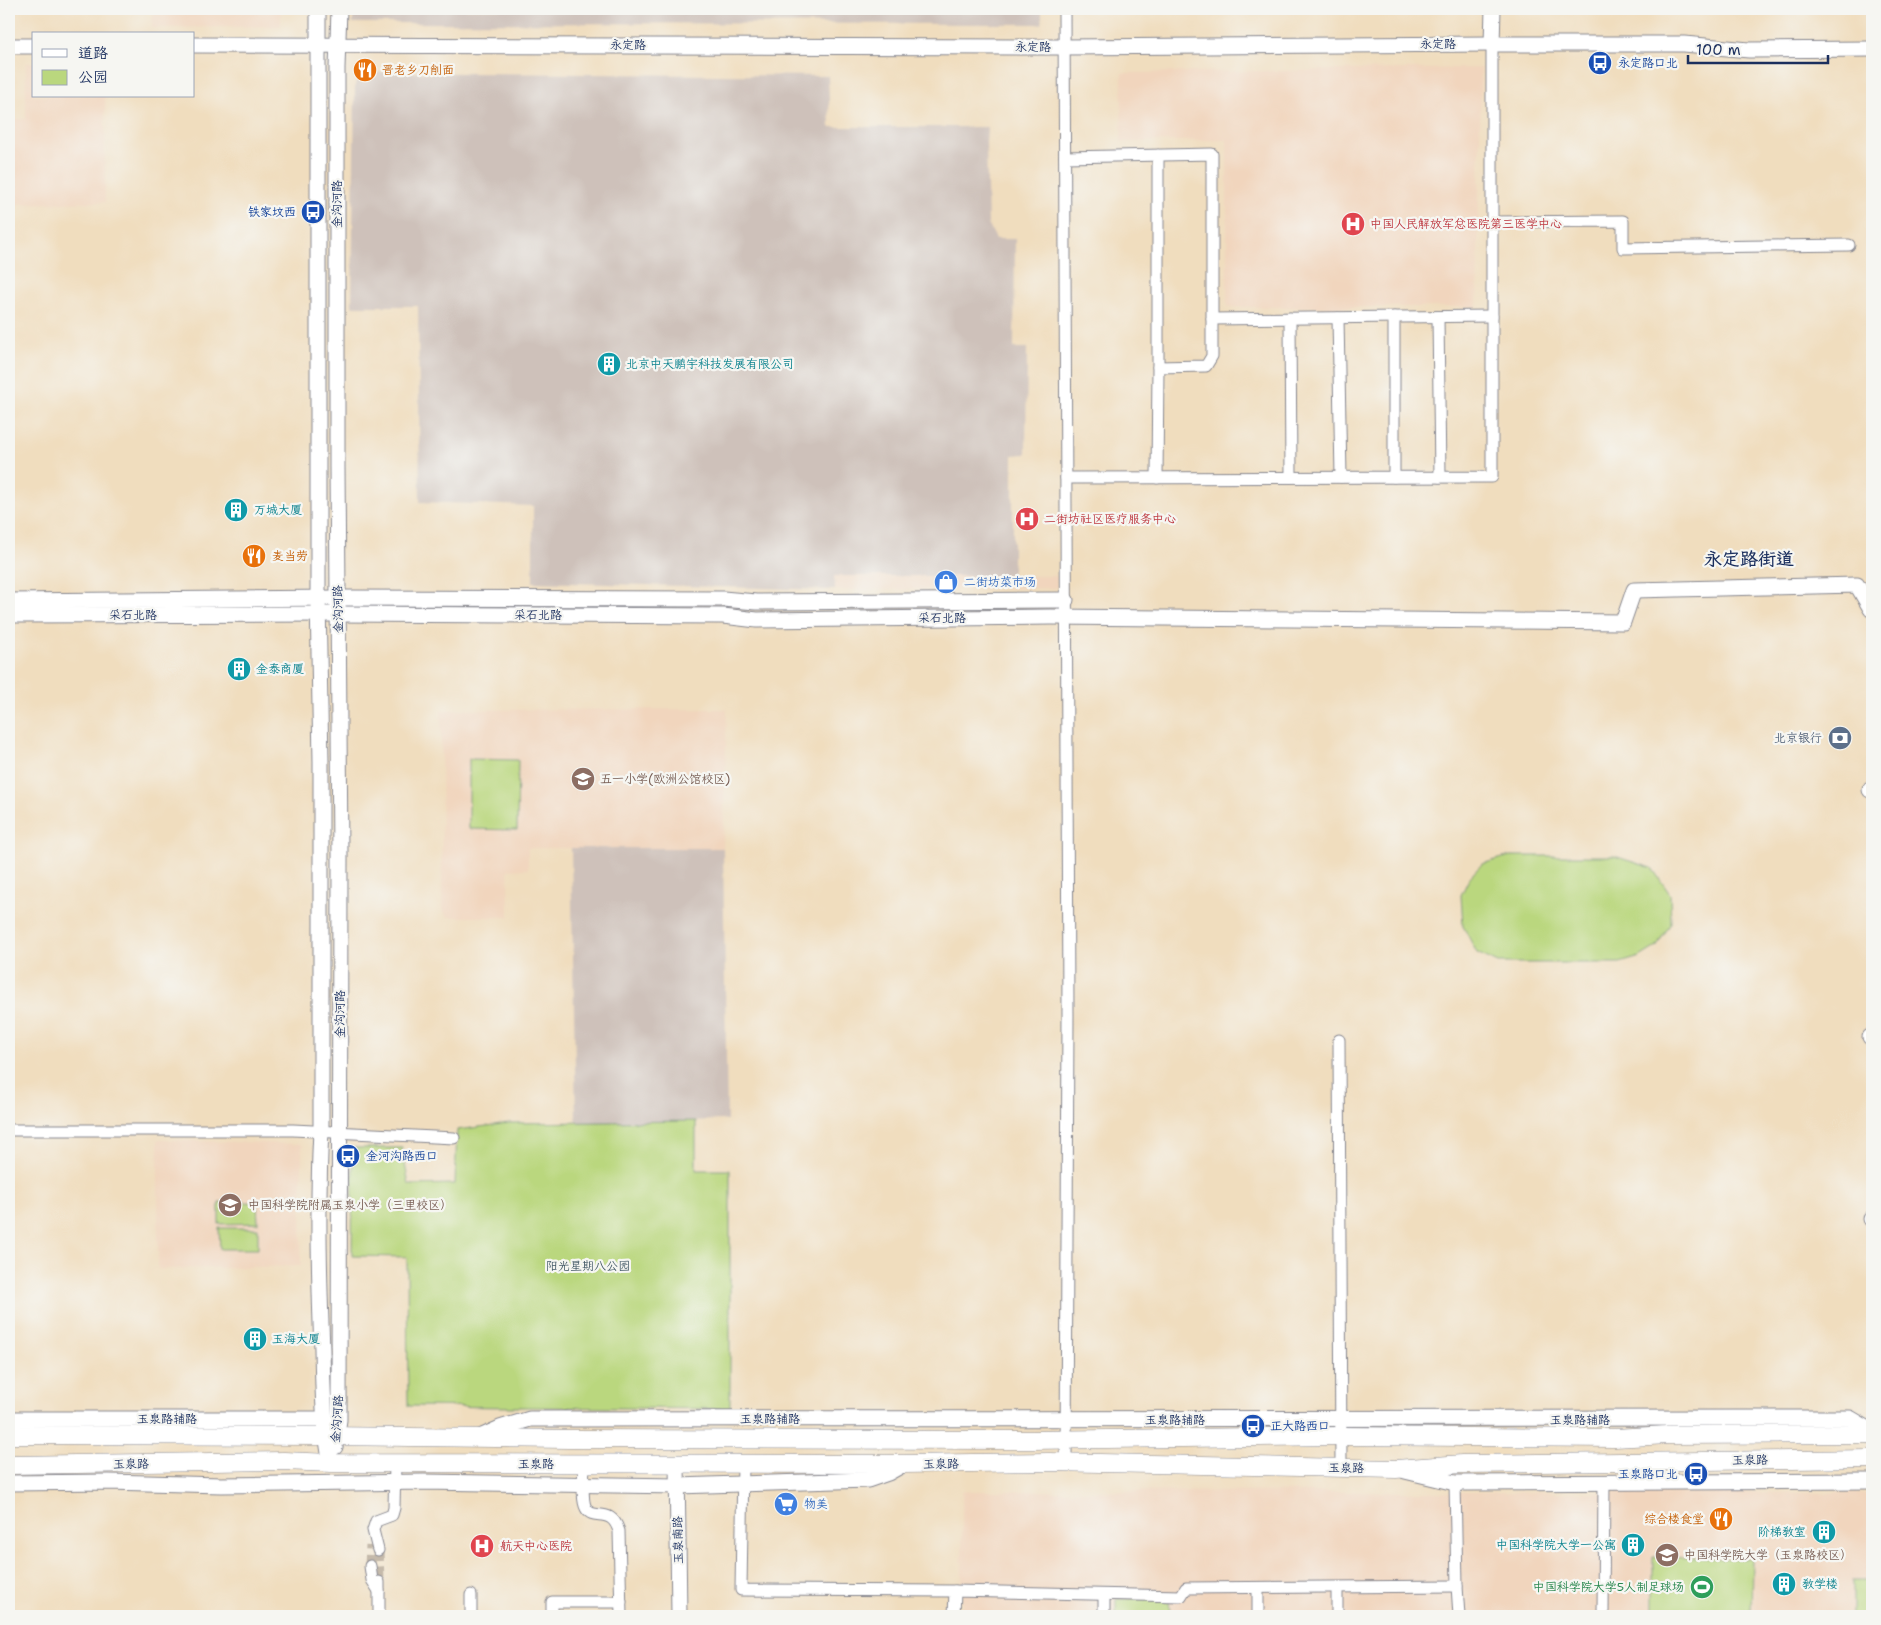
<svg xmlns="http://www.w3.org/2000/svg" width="1881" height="1625" viewBox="0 0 1881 1625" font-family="'Shantell Sans','LXGW WenKai TC',sans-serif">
<rect width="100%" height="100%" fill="#f6f6f2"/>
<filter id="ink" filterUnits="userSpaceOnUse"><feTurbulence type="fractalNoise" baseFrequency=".02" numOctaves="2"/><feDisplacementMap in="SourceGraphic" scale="10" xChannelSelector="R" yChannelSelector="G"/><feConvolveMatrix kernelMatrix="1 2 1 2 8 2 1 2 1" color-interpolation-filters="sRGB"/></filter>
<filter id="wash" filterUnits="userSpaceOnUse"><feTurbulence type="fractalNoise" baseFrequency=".0096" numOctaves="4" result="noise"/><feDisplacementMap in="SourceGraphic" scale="20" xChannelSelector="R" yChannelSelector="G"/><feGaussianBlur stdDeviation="1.12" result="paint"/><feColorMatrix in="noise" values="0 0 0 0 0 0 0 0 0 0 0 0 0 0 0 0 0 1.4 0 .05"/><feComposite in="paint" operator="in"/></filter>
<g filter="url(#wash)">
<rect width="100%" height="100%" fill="#f0ddbe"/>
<g fill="#f1d5bd">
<polygon points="152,9 281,9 281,26 152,28"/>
<polygon points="26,63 34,63 34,96 105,96 105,202 9,204 9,119 26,119"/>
<polygon points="1481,68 1477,307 1227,307 1227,140 1121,142 1122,73"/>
<polygon points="834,576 1057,576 1057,588 835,590"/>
<polygon points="727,709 723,848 528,848 528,869 508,870 509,917 448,917 442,910 441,710"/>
<polygon points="158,1140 302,1144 301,1266 158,1269"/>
<polygon points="962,1491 1872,1493 1872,1616 962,1616"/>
</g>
<g fill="#cec1ba">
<polygon points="353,9 1042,9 1042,24 353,23"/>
<polygon points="359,72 828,76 830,127 987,127 986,143 988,224 996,239 1015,239 1014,348 1027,348 1026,454 1013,455 1013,571 1008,576 834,576 835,590 533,582 533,506 420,502 418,306 352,306 355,85"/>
<polygon points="571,848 723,848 727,1120 576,1123"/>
</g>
<g fill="#bad77e" stroke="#6a836e">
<polygon points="469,759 518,760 517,830 469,829"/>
<polygon points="1510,856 1614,856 1652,868 1670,894 1671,923 1656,947 1640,957 1620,963 1498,963 1477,953 1463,926 1461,895 1470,877 1482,864"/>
<polygon points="696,1121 696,1170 730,1170 730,1409 408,1406 407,1257 352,1256 353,1148 402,1148 409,1185 455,1184 457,1130 509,1123"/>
<polygon points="257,1202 258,1223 219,1224 219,1203"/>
<polygon points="219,1228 258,1228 258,1249 220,1249"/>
<polygon points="1653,1557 1752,1559 1751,1616 1653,1616"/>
<rect x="1852" y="1581" width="20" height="35"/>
<polygon points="1169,1598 1170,1616 1116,1616 1116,1599"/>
</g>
</g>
<g filter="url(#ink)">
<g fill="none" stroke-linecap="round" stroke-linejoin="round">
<g stroke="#c5baab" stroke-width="11" stroke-dasharray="11 5.5" stroke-linecap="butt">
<polyline points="378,1550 379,1582"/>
<polyline points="370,1566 371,1546"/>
</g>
<g stroke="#86868e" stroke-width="13">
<g id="street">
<polyline points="1064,9 1068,1015 1066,1462"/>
<polyline points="1065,157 1212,154 1212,356 1206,366 1158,367 1158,155"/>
<polyline points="1492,222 1623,221 1623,248 1849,245"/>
<polyline points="1394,317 1394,477"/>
<polyline points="1438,317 1440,477"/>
<polyline points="1290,318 1291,477"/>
<polyline points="1338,318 1341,477"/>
<polyline points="1212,319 1492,316"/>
<polyline points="1066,478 1492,477 1492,44"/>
<polyline points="1157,478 1158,367"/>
<polyline points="1339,1040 1341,1468"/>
<polyline points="9,1130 293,1130 454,1138"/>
<path d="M584,1463C584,1474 581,1500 586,1508C593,1522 611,1505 619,1531L621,1616"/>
<polyline points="743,1464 741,1590 955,1591"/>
<polyline points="1455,1483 1457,1586 1459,1616"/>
<polyline points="378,1550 373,1530 376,1521 392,1515 394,1508 395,1463"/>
<polyline points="370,1566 372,1580 379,1591"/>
<polyline points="1337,1588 1337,1616"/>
<polyline points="1104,1595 1104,1616"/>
<polyline points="379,1616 379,1582"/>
<polyline points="471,1616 471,1595"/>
<polyline points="552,1616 552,1602 621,1602"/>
<polyline points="954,1616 955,1591 1181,1596 1186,1588 1457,1586"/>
<polyline points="1258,1616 1258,1588"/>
<polyline points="1603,1616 1604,1481"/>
</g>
</g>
<g stroke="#86868e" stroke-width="17">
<g id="secondary">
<path d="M318,9V599L321,762V1131C317,1204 319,1277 322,1349C323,1388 323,1426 331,1463"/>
<polyline points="1492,44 1493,9"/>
<polyline points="194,45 1064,47 1492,44 1684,44 1749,50 1872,49"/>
<polyline points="9,46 34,46"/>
<polyline points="9,601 338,598 723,599 756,602 1066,600"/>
<polyline points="9,615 339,614 723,616 757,620 1051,617 1623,622 1634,590 1857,585 1871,609 1872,609"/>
<polyline points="1870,790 1872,790"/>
<polyline points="1870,1037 1872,1037"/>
<polyline points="1871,1219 1872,1219"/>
<polyline points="9,1419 325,1419"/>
<polyline points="480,1437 500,1428 530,1419 1850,1418 1872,1431"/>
<polyline points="335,1447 339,1420 340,856 337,466 337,68 339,9"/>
<polyline points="677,1463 679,1616"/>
<polyline points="1405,1471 1455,1483 1872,1481"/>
<polyline points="9,1483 109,1482 221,1485 424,1482 678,1486 868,1480 888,1473 904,1464"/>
</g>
</g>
<g stroke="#86868e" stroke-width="19">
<g id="primary">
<polyline points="9,1435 325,1436 569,1439 1032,1440 1341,1436 1615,1438 1667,1435 1872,1434"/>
<polyline points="9,1465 284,1461 331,1463 904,1464 1049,1462 1396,1469 1462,1464 1872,1459"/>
</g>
</g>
<use href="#street" stroke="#fff" stroke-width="11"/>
<use href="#secondary" stroke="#fff" stroke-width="15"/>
<use href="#primary" stroke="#fff" stroke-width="18"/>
</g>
</g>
<defs>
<g id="bus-disc" transform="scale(1.25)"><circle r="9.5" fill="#1a4fb4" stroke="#f6f6f2"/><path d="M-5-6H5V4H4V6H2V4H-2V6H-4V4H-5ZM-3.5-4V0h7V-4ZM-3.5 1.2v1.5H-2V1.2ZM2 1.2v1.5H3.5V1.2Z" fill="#fff"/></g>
<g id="restaurant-disc" transform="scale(1.25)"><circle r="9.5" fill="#e8710a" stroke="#f6f6f2"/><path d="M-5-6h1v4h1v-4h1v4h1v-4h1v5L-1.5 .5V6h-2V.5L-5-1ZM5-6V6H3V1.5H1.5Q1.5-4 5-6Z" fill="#fff"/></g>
<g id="hospital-disc" transform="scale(1.25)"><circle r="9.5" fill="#e0444e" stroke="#f6f6f2"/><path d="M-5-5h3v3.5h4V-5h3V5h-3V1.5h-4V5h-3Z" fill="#fff"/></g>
<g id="building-disc" transform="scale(1.25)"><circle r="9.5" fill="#0f9aa8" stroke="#f6f6f2"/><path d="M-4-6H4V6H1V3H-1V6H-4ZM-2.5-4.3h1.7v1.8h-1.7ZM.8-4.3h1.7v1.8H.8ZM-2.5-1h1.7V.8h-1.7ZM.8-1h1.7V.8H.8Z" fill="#fff"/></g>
<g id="shop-disc" transform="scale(1.25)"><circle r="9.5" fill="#3f7fe0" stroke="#f6f6f2"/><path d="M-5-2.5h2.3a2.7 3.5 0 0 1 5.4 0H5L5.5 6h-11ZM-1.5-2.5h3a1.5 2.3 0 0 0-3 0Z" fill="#fff"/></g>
<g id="bank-disc" transform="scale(1.25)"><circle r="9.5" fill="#5c6f8a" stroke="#f6f6f2"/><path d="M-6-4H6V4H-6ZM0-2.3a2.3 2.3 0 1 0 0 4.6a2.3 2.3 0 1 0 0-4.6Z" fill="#fff"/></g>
<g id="school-disc" transform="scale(1.25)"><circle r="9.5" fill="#8d6e63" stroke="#f6f6f2"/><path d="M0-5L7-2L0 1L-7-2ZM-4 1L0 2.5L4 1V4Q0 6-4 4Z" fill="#fff"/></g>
<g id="supermarket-disc" transform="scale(1.25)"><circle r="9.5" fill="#3f7fe0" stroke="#f6f6f2"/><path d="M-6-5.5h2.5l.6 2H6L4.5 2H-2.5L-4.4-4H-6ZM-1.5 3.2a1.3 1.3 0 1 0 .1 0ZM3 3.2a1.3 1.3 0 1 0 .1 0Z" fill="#fff"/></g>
<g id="university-disc" transform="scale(1.25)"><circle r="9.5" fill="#8d6e63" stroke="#f6f6f2"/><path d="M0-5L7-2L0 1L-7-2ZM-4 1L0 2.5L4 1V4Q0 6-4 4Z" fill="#fff"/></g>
<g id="stadium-disc" transform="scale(1.25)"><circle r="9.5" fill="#2e9e5b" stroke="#f6f6f2"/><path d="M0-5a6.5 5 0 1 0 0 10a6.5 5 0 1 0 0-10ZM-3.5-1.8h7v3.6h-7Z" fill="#fff"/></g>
</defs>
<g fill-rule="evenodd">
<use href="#bus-disc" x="1600" y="63"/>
<use href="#restaurant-disc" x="365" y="70"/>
<use href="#bus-disc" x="313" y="212"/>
<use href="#hospital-disc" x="1353" y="224"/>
<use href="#building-disc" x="609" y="364"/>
<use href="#building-disc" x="236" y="510"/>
<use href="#hospital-disc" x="1027" y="519"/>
<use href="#restaurant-disc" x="254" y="556"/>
<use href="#shop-disc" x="946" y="582"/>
<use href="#building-disc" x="239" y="669"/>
<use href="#bank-disc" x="1840" y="738"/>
<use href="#school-disc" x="583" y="779"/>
<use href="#bus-disc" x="348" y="1156"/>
<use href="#school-disc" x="230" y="1205"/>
<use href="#building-disc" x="255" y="1339"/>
<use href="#bus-disc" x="1253" y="1426"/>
<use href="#bus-disc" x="1696" y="1474"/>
<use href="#supermarket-disc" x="786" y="1504"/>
<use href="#restaurant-disc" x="1721" y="1519"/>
<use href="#building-disc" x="1824" y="1532"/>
<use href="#building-disc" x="1633" y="1545"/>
<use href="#hospital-disc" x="482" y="1546"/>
<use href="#university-disc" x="1667" y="1555"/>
<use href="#building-disc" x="1784" y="1584"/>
<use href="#stadium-disc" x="1702" y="1587"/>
</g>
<g text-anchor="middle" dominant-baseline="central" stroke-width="4.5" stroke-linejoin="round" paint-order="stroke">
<g font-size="12" fill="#1b2f5e" stroke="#f6f6f2">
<text x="1438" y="44">永定路</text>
<text x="628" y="45">永定路</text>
<text x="1033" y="47">永定路</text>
<text transform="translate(337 204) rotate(-90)">金沟河路</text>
<text transform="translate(338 609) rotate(-91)">金沟河路</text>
<text x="133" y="615">采石北路</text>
<text x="538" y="615">采石北路</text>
<text x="942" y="618">采石北路</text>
<text transform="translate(340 1014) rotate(-90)">金沟河路</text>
<text x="167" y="1419">玉泉路辅路</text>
<text transform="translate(337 1419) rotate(-86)">金沟河路</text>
<text x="770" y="1419">玉泉路辅路</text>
<text x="1175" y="1420">玉泉路辅路</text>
<text x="1580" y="1420">玉泉路辅路</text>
<text transform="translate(1750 1460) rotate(-1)">玉泉路</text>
<text transform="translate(131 1464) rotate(-1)">玉泉路</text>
<text x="536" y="1464">玉泉路</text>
<text transform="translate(941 1464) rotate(-1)">玉泉路</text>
<text transform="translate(1346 1468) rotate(1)">玉泉路</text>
<text transform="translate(678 1540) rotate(-91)">玉泉南路</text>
</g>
<g font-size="12" fill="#164399" stroke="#f6f6f2" text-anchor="start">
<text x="1618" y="63">永定路口北</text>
<text x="296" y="212" text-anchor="end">铁家坟西</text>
<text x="366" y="1156">金河沟路西口</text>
<text x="1270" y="1426">正大路西口</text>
<text x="1678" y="1474" text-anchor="end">玉泉路口北</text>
</g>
<g font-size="12" fill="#c56008" stroke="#f6f6f2" text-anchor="start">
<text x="382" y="70">晋老乡刀削面</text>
<text x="272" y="556">麦当劳</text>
<text x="1704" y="1519" text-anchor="end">综合楼食堂</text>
</g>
<g font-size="12" fill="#be3a42" stroke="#f6f6f2" text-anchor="start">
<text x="1370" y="224">中国人民解放军总医院第三医学中心</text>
<text x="1044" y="519">二街坊社区医疗服务中心</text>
<text x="500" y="1546">航天中心医院</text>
</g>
<g font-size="12" fill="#0d838f" stroke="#f6f6f2" text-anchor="start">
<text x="626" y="364">北京中天鹏宇科技发展有限公司</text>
<text x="254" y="510">万城大厦</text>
<text x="256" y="669">金泰商厦</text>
<text x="272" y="1339">玉海大厦</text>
<text x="1806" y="1532" text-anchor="end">阶梯教室</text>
<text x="1616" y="1545" text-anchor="end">中国科学院大学一公寓</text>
<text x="1802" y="1584">教学楼</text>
</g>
<g font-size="12" fill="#366cbe" stroke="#f6f6f2" text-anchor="start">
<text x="964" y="582">二街坊菜市场</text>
<text x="804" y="1504">物美</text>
</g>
<g font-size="12" fill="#4e5e75" stroke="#f6f6f2" text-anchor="end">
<text x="1822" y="738">北京银行</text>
</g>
<g font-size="12" fill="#785e54" stroke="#f6f6f2" text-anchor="start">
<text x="600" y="779">五一小学(欧洲公馆校区)</text>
<text x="248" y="1205">中国科学院附属玉泉小学（三里校区）</text>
<text x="1684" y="1555">中国科学院大学（玉泉路校区）</text>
</g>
<g font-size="12" fill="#435966" stroke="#f6f6f2">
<text x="588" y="1266">阳光星期八公园</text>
</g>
<g font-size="12" fill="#27864d" stroke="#f6f6f2" text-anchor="end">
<text x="1684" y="1587">中国科学院大学5人制足球场</text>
</g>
<g font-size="18" font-weight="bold" fill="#1b2f5e" stroke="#f6f6f2">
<text x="1749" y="559">永定路街道</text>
</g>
</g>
<rect width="1881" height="1625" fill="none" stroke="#f6f6f2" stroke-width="30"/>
<rect x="32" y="32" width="162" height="65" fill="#f6f6f2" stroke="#9ea6b7"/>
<rect x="42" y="49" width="25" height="8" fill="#ffffff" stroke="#9ea6b7"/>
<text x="78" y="58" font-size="15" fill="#1b2f5e">道路</text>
<rect x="42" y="70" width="25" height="15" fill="#bad77e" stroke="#9ea6b7"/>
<text x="78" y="82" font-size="15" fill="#1b2f5e">公园</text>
<path d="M1688 55v8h140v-8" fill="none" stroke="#1b2f5e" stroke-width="2.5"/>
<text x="1696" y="55" font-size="15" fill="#1b2f5e" stroke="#f6f6f2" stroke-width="4" paint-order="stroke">100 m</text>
</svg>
